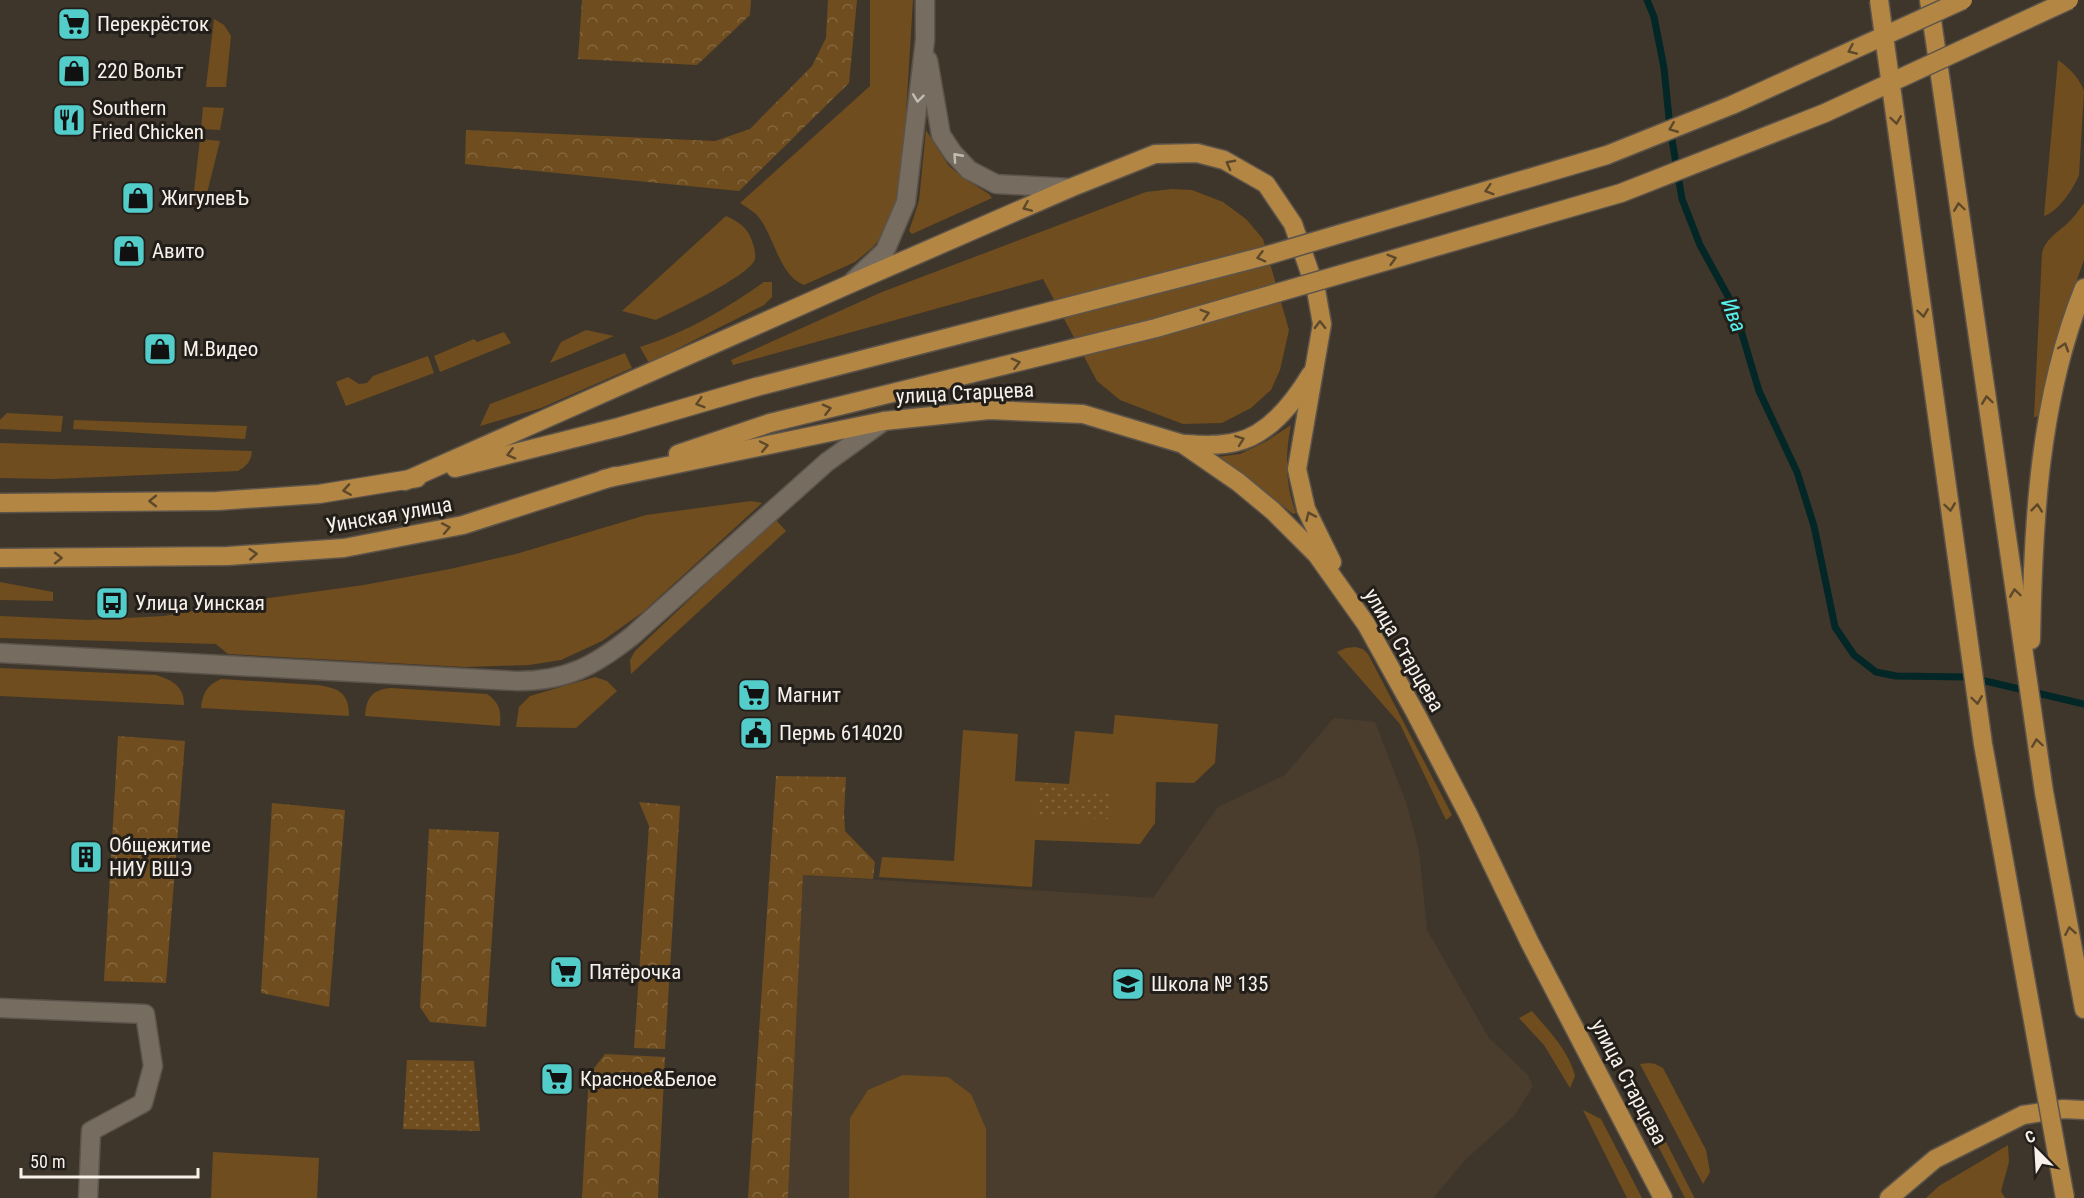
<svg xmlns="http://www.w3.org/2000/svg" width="2084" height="1198" viewBox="0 0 2084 1198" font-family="'Roboto Condensed',sans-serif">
<defs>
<pattern id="forest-crowns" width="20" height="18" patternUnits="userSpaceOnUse" patternTransform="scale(1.5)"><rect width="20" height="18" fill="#6f4d1e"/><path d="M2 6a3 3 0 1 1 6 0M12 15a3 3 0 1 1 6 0" fill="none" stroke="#84673f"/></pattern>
<pattern id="park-dots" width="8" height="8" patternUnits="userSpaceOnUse" patternTransform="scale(1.5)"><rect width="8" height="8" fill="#6f4d1e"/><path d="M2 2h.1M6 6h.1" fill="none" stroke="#84673f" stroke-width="1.8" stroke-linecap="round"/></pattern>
</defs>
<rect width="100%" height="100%" fill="#3f362b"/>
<polygon fill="#4b3d2d" points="1334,718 1375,722 1407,805 1419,851 1427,930 1489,1038 1528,1075 1533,1086 1514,1116 1466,1159 1433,1198 788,1198 803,875 1153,898 1218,807 1285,775"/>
<g fill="#6f4d1e">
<path d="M870,0H913L901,194L886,232L872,248L855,262L804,285C778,275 774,233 756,214C751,210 745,206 740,203L870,86Z"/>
<polygon points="214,19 224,25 231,36 226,87 206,87"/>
<path d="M2058,60C2069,68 2079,77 2084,91L2079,175C2074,188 2058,212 2044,216Z"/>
<polygon points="203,107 224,108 220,130 201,129"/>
<polygon points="926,130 948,165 962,177 989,194 992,198 912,234 909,231 919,201"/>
<polygon points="200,139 220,141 203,209 192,208"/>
<polygon points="1172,189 1192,190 1223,202 1246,219 1263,239 1289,330 1280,370 1271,390 1251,408 1222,423 1183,424 1120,400 1097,381 1043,279 733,365 731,360 882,292 1146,192"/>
<path d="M2084,203V260L2059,330L2039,416L2034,417L2042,253C2045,239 2058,232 2068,223C2074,217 2079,210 2084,203Z"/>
<path d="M726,216C738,221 748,228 752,241C754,246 756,254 755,259C750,276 674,311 656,320L622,311Z"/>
<path d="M764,282H772V297L764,305L649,363L640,347C685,333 726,309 764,282Z"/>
<polygon points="586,330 614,336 550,363 561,342"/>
<polygon points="504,332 511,343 440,372 434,356 474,339 477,342"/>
<polygon points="625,353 632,368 541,408 480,426 490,404"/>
<polygon points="428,356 434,373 346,406 336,382 348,377 359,384 367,383 373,376"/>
<polygon points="7,413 63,416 61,432 0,429 0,420"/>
<polygon points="74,420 247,426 245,439 73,429"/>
<path d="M1291,425C1285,455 1285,484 1296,513L1293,514L1243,474L1217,457L1240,454L1265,442Z"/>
<path d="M0,443L252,451C251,461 247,466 238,471L53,479L0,478Z"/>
<polygon points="751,501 762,503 643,612 602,641 561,660 529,665 465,667 228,654 216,644 0,638 0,616 88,620 164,616 246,601 364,585 450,569 516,554 646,515"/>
<polygon points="775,519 786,531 631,674 630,660 635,651"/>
<polygon points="0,582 53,592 53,601 0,600"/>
<polygon points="1355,647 1363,649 1368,654 1452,815 1446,820 1400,724 1337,652 1346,648"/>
<path d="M0,668L156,675C172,680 184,686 184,705L0,696Z"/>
<polygon points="595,677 607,681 617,691 576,728 516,727 519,707 530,696"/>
<path d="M221,679L317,685C338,688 349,692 349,716L201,708C202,694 207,685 221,679Z"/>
<path d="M390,688L487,694C500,703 501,711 500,726L365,716C366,698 372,690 390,688Z"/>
<polygon points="1115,715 1218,724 1215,763 1194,783 1156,782 1155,823 1140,844 1035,840 1032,887 879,877 882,857 954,861 963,730 1018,734 1015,781 1069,784 1075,731 1113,734"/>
<path d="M1532,1011C1549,1031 1569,1051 1575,1076L1570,1088L1544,1045L1519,1018Z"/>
<polygon points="1649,1063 1655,1064 1663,1068 1706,1150 1710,1172 1703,1184 1640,1064"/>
<polygon points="1631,1073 1694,1197 1694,1198 1685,1198 1628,1088"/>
<polygon points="903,1075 948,1077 971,1094 986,1129 986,1198 849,1198 850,1118 868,1090"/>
<polygon points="1583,1110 1601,1119 1642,1198 1627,1198"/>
<polygon points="2008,1145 2009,1162 2001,1191 2005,1198 1926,1198 1939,1186"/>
<polygon points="213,1152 319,1158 317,1198 211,1198"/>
</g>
<g fill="url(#forest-crowns)">
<polygon points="582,0 751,0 750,15 697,65 578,59"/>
<polygon points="828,0 857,0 849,83 739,191 465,164 466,130 715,141 750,129 812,66 826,38"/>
<polygon points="118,736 185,741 166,983 104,981"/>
<polygon points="776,776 846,777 844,813 845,831 875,862 873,879 803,875 788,1198 748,1198"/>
<polygon points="639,802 680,806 665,1049 634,1048 649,826"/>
<polygon points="272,803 345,810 329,1007 261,993"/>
<polygon points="429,829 499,832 486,1027 430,1022 420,1007"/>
<polygon points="605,1054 665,1057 658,1198 582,1198 589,1075"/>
</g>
<g fill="url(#park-dots)">
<polygon points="1040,783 1076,785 1076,791 1109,791 1111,819 1039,816"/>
<polygon points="407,1060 474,1061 480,1131 403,1129"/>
</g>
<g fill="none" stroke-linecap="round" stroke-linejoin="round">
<polyline stroke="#032626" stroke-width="7" points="1647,0 1654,17 1664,68 1670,128 1682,199 1700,245 1734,307 1759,391 1797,472 1814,526 1835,627 1854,655 1876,672 1896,676 1968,677 2084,704"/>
<g stroke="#5c544b" stroke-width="21">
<g id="minor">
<polyline points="928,60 941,135 953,153 969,170 996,184 1070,188"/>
<polyline points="852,282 885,251 906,202 925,40 925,0"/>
<path d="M0,653L517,681C567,681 594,666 632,636L827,462L884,421"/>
<polyline points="0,1008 145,1014 153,1066 143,1103 91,1131 88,1198"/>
</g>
</g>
<g stroke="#5c544b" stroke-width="21">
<g id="major">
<polyline points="1929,0 2044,792 2084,1009"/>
<path d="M1184,444C1202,445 1219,446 1236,442C1269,435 1294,402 1311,374"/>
<polyline points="678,454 770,423"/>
<polyline points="455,468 619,427 756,387"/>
<polyline points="604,479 884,421 989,410 1083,414 1183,444 1238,482 1273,511 1317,555 1366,624 1416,714 1468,814 1530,943 1663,1198"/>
<polyline points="405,481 852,283 1070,188 1155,154 1197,153 1224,160 1266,184 1293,224 1316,290 1322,324 1297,469 1306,509 1332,562"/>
<polyline points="0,503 217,501 319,494 417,478"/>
<polyline points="0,558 228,556 344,548 463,525 615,476"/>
<path d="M2031,640C2033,523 2039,399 2084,288"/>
<polyline points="1889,1198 1935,1159 2023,1115 2063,1109 2084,1110"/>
</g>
</g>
<use href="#minor" stroke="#766c60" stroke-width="18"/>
<use href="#major" stroke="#b48643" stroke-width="18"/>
<g stroke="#5c544b" stroke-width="21" stroke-linecap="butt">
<g id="major-bridge">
<polyline points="1879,0 1983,744 2065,1198"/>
<polyline points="756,387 1265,256 1607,155 1732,105 1963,0"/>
<polyline points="770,423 1156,328 1621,193 1825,113 2069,0"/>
</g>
</g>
<use href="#major-bridge" stroke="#b48643" stroke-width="18"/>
</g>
<defs><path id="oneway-chevron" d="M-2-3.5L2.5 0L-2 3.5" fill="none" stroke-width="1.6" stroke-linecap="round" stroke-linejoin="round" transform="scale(1.5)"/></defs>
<g stroke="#5c482a">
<use href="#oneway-chevron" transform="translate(1852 50) rotate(156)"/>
<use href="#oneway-chevron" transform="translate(1896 120) rotate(82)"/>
<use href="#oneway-chevron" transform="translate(1673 128) rotate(158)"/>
<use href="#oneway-chevron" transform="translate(1230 164) rotate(-152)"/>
<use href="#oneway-chevron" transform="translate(1489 190) rotate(163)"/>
<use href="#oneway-chevron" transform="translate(1027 207) rotate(157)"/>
<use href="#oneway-chevron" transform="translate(1959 207) rotate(-98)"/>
<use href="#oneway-chevron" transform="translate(1261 257) rotate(165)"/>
<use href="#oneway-chevron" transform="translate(1392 259) rotate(-16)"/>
<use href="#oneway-chevron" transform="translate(1923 313) rotate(82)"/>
<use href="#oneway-chevron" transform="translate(1205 314) rotate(-16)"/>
<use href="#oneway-chevron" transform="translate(1320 325) rotate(-91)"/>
<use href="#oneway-chevron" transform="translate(2064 347) rotate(-72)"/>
<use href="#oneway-chevron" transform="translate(1016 363) rotate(-14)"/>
<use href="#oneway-chevron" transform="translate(1987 400) rotate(-98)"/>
<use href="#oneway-chevron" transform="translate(700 403) rotate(163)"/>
<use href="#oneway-chevron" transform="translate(827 409) rotate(-14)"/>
<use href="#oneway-chevron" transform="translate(1240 440) rotate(-20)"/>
<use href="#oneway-chevron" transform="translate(764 446) rotate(-12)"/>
<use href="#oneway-chevron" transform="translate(511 454) rotate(166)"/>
<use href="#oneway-chevron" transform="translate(347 490) rotate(171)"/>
<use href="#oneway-chevron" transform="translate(153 501) rotate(180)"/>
<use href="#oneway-chevron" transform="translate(1950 507) rotate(82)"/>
<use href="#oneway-chevron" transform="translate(2037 508) rotate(-84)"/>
<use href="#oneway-chevron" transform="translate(1310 516) rotate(-114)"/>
<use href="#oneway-chevron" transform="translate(446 528) rotate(-11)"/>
<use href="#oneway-chevron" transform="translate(253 554) rotate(-4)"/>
<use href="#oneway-chevron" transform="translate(58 558)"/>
<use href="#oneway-chevron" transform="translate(2015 593) rotate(-98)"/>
<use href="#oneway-chevron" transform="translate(1977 700) rotate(82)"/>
<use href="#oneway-chevron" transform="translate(2037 743) rotate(-98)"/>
<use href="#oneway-chevron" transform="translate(2070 931) rotate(-100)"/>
</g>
<g stroke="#c3bcb3">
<use href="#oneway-chevron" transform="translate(918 98) rotate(97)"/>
<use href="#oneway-chevron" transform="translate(957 157) rotate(-132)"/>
</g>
<defs>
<g id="supermarket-square" transform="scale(1.725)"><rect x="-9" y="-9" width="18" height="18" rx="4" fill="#53cdca" stroke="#221e19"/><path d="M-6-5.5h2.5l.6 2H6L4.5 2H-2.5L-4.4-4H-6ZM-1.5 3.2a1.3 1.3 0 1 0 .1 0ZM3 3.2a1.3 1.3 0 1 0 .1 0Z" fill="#111"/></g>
<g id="shop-square" transform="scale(1.725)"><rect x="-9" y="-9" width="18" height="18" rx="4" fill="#53cdca" stroke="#221e19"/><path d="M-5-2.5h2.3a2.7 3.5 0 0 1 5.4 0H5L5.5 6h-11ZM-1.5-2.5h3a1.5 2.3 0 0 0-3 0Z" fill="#111"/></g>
<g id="restaurant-square" transform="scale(1.725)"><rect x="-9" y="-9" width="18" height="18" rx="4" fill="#53cdca" stroke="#221e19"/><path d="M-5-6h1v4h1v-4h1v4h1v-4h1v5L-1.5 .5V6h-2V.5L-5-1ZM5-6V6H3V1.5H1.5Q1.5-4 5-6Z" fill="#111"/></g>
<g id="bus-square" transform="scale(1.725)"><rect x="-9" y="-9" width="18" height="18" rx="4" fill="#53cdca" stroke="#221e19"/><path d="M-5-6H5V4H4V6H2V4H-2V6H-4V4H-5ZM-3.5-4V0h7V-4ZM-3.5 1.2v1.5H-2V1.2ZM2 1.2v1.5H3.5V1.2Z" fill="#111"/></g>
<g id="civic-square" transform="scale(1.725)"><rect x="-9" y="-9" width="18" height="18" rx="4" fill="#53cdca" stroke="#221e19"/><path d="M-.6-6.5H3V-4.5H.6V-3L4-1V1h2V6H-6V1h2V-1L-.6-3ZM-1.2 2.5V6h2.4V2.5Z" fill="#111"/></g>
<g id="building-square" transform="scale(1.725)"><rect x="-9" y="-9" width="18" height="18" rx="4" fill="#53cdca" stroke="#221e19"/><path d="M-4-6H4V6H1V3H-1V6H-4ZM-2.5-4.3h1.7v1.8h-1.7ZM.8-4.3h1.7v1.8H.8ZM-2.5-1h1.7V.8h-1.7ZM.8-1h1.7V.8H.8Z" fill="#111"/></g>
<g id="school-square" transform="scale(1.725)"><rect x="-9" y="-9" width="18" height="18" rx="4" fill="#53cdca" stroke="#221e19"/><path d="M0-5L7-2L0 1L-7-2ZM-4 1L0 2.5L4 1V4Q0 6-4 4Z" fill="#111"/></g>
</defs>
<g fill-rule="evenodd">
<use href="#supermarket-square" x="74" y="24"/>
<use href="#shop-square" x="74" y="71"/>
<use href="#restaurant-square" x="69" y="120"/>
<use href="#shop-square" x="138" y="198"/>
<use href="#shop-square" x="129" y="251"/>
<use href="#shop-square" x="160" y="349"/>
<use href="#bus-square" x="112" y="603"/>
<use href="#supermarket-square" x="754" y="695"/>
<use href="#civic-square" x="756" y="733"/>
<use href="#building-square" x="86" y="857"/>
<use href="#supermarket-square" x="566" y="972"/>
<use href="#school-square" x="1128" y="984"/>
<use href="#supermarket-square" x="557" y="1079"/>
</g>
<g text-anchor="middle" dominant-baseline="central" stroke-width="6" stroke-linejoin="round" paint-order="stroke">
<g font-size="21" fill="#f7f1ea" stroke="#221e19" text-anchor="start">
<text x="97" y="24">Перекрёсток</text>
<text x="97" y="71">220 Вольт</text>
<text x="92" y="108">Southern<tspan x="92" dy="24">Fried Chicken</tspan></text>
<text x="161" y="198">ЖигулевЪ</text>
<text x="152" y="251">Авито</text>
<text x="183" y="349">М.Видео</text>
<text x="135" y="603">Улица Уинская</text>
<text x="777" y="695">Магнит</text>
<text x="779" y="733">Пермь 614020</text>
<text x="109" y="845">Общежитие<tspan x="109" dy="24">НИУ ВШЭ</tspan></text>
<text x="589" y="972">Пятёрочка</text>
<text x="1151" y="984">Школа № 135</text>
<text x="580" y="1079">Красное&amp;Белое</text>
</g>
<g font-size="21" fill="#f7f1ea" stroke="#221e19">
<text transform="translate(965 393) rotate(-3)">улица Старцева</text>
<text transform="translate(389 515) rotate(-10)">Уинская улица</text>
<text transform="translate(1404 650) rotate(60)">улица Старцева</text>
<text transform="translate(1629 1082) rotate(62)">улица Старцева</text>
</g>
<g font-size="22" font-style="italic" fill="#57f1ed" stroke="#221e19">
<text transform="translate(1734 315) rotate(69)">Ива</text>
</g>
</g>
<g transform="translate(2036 1150) rotate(336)" stroke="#221e19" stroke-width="4.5" paint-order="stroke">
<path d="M0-4.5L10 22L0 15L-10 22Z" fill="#f7f1ea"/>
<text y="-9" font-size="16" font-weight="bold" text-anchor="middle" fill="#f7f1ea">С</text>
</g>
<path d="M21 1168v9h177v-9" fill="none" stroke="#f7f1ea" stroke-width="3"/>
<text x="30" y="1168" font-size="18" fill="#f7f1ea" stroke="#221e19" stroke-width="4.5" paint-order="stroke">50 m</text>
</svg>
